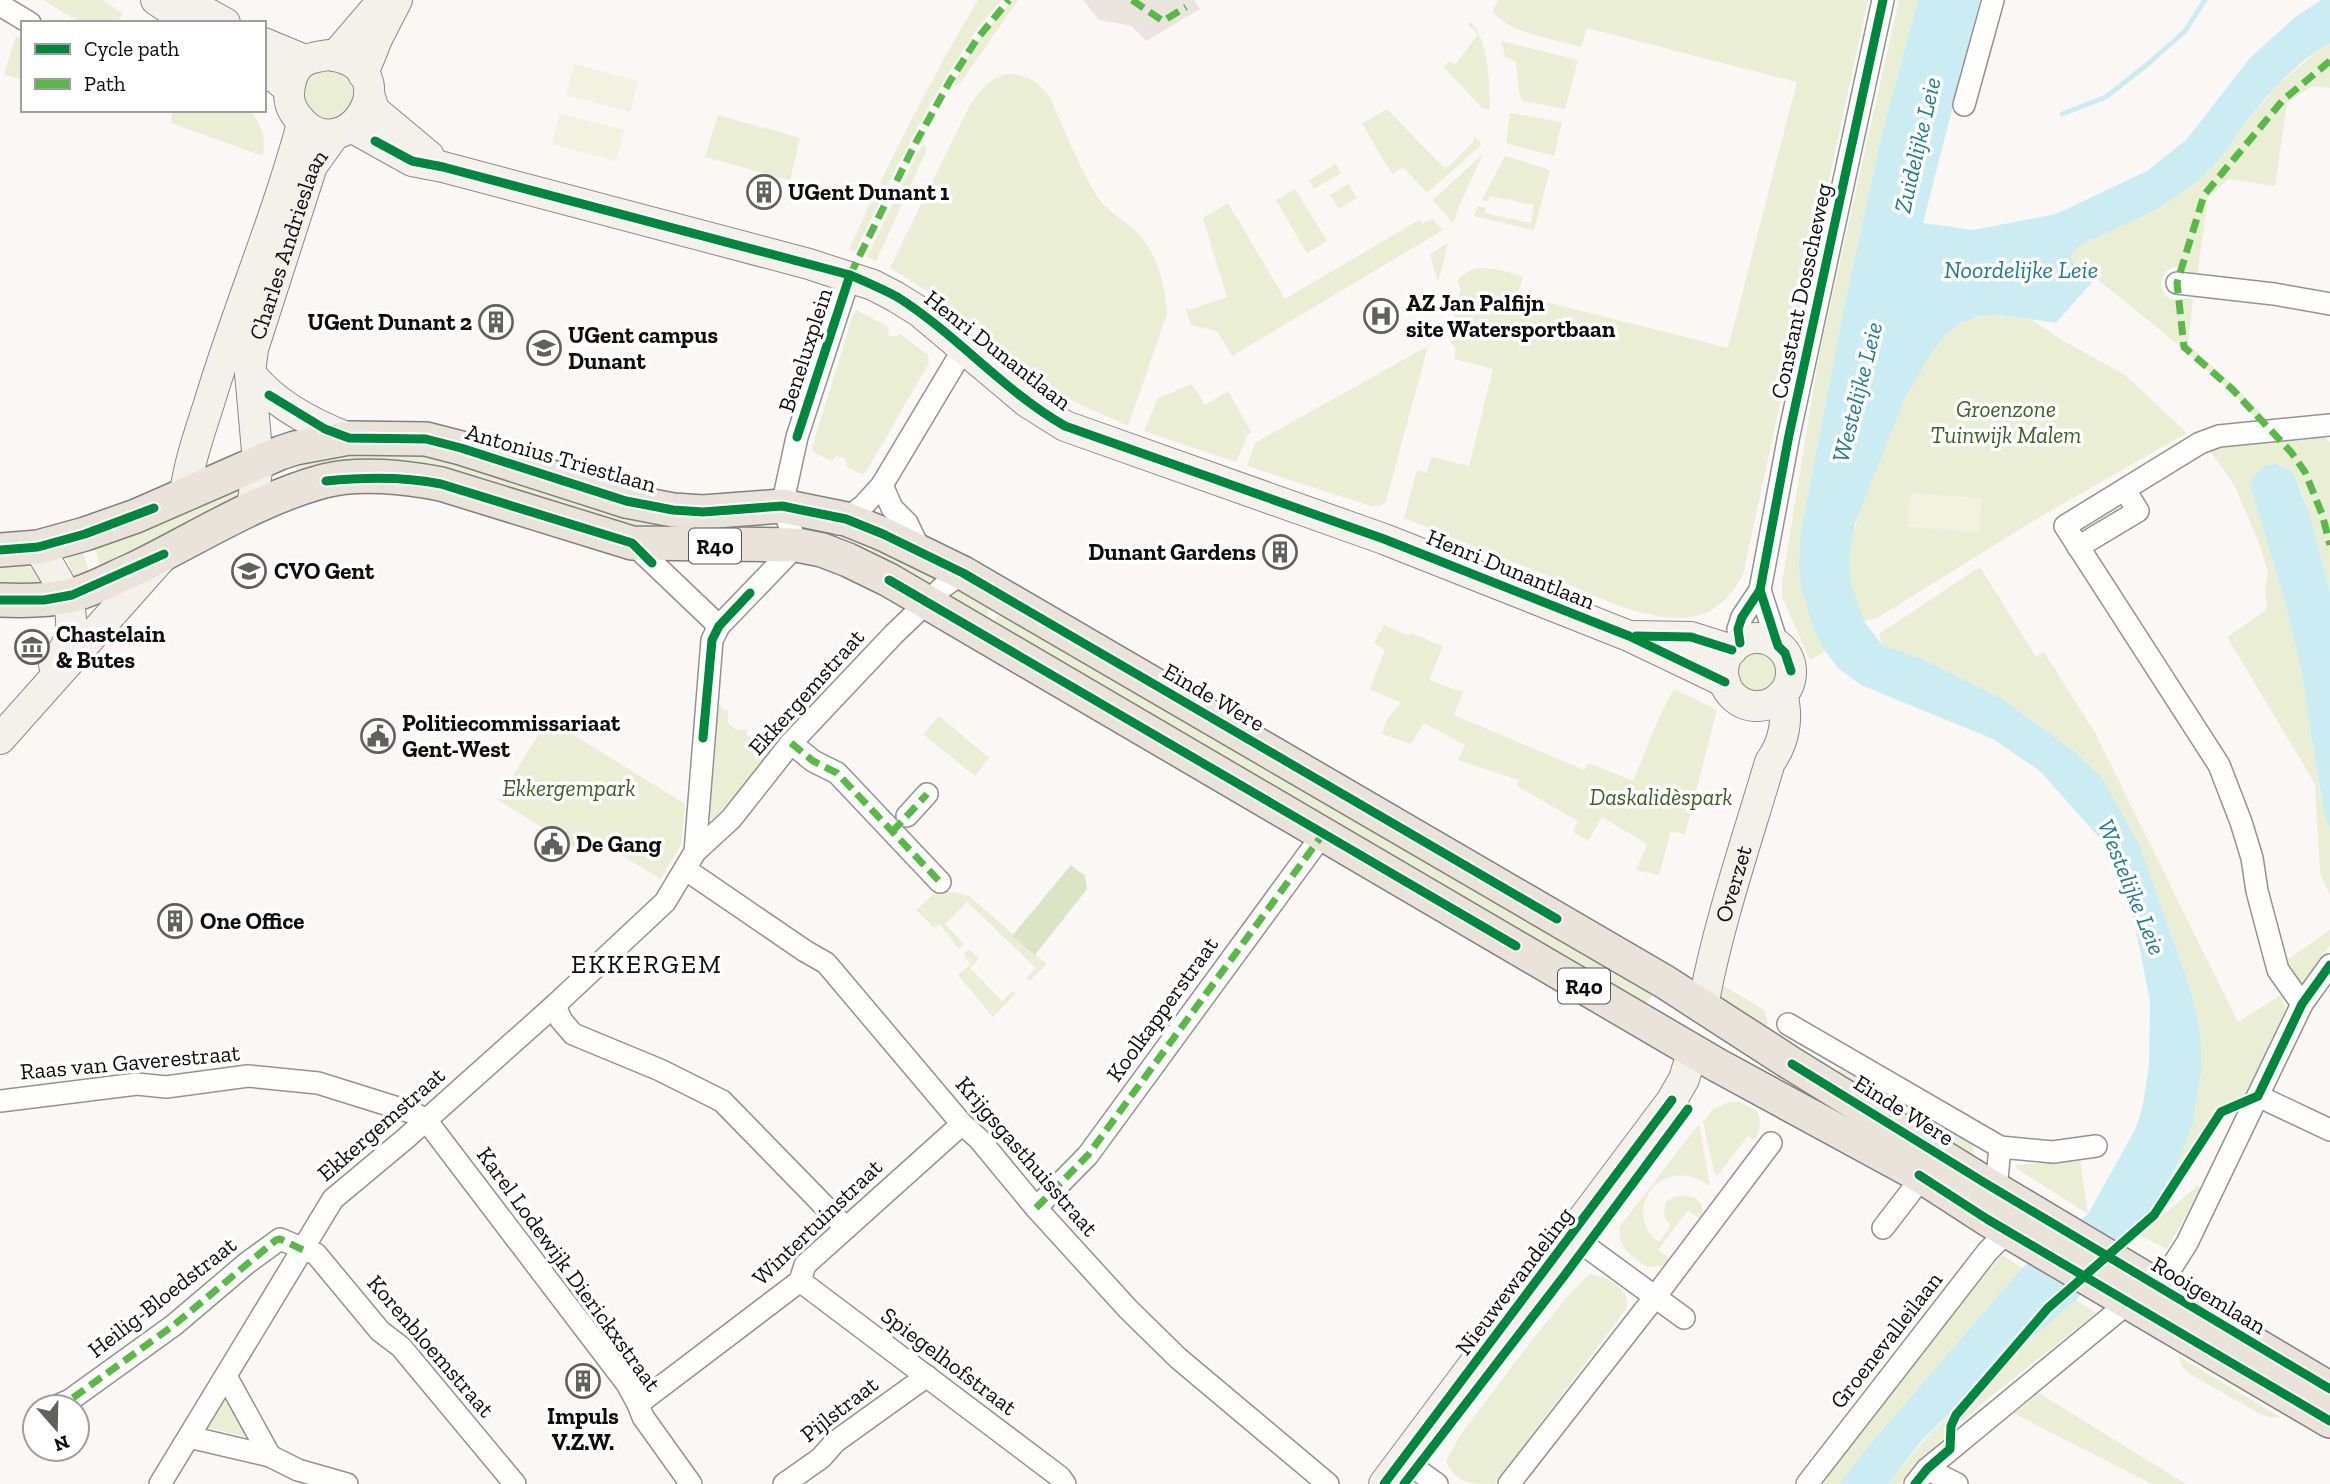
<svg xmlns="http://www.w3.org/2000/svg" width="2330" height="1484" viewBox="0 0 2330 1484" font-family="'Zilla Slab',serif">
<rect width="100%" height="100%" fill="#faf7f4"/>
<g fill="#e9eed5">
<polygon points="43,0 103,0 123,14 116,23 81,23"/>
<path d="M978,0H1002C991,12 980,24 971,38C925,105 891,179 855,252L849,249C888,164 930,80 978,0Z"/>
<polygon points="1013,0 1018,0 961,82 955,86 954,81 980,38"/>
<path d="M1498,0H1868L1743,574C1733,593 1719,610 1697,616C1651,627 1586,591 1544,574C1497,556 1451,537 1404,518L1417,470L1427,473L1431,457L1469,466L1493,369L1454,359L1456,350L1448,337L1461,289L1457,281C1474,259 1500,271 1523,276L1518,295L1728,348L1797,82L1587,28L1581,47C1559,40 1502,32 1493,10Z"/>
<polygon points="1899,0 1918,0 1882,133 1843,312 1801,531 1816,635 1825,651 1810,660 1782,597 1782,582 1819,356"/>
<path d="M1470,22C1488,35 1490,88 1490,110L1482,108L1444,67L1448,62L1456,64L1478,34L1468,25Z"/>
<polygon points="16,36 23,40 23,81 4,74"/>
<polygon points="1501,41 1578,60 1565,109 1523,101 1519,93 1516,62 1505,56"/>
<path d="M2330,43V88L2312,86L2287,103L2275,186L2229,179L2208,197L2197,277C2193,274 2188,270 2183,268C2163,260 2152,291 2171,299C2179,302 2185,296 2193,299L2188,345L2235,386L2266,418L2257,419C2209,366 2151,323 2096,278L2093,281L2074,265L2071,255L2080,245L2160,206L2188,189L2279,84L2321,48Z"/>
<circle cx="328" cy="94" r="25"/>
<path d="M1007,74C1026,74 1037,81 1049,96C1064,128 1077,163 1095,193C1105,210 1121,218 1135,230C1156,249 1166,287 1167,314L1128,426L1073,401L1032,373L948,304L890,268L969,107C980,91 987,79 1007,74Z"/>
<polygon points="1387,109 1443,167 1448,167 1474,141 1474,136 1482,144 1427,193 1403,167 1392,174 1362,124"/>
<path d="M172,110H249C261,124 266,137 263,156L171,123Z"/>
<polygon points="1510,113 1562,122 1554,156 1506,143"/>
<polygon points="718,115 800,138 790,180 705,157"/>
<polygon points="924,144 927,149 876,261 867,257 919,150"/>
<path d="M1483,154C1473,177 1461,199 1453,223L1433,200Z"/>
<polygon points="1505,156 1550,170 1534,230 1474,216 1478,206 1485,208 1485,213 1531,223 1534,205 1490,196 1488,201 1482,200"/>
<polygon points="1336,164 1341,173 1314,189 1309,180"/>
<polygon points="1348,184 1357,198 1339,209 1330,195"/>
<polygon points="1295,189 1327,241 1307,253 1276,200"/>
<polygon points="1228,203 1285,299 1419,220 1422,223 1432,219 1443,230 1232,356 1217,331 1191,325 1185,307 1189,310 1227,297 1203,218"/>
<polygon points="1448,243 1438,283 1430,254"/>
<polygon points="856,310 887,326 889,336 897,336 900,334 928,355 929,363 866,472 861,474 847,467 845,458 836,456 832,461 815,453 812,448 852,318"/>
<path d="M2000,315L2032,320L2062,340L2125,375L2187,433L2043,515L1877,618L1864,621C1855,601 1848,581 1849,559C1852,511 1913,367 1946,334C1961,319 1981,316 2000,315Z"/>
<polygon points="1428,346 1386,501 1382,505 1371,506 1247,466 1255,443"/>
<polygon points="1192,384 1205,405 1228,391 1251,432 1247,436 1236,462 1144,431 1158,398"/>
<path d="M2322,435L2330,442V593C2324,569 2306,483 2289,470C2286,467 2279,465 2274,463L2284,598L2300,665L2325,818L2330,828V895L2320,873L2315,784L2227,637L2265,611L2267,606L2265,585L2268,574L2261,548L2234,484L2209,450L2223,446Z"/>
<polygon points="377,446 737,519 736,535 655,534 513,496 298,480 294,460"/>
<polygon points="240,484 239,496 110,560 105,571 102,572 93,542"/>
<polygon points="877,541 941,572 928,592 867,557"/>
<polygon points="81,545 90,577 76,582 64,551"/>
<path d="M0,561C24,564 31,565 48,584L0,590Z"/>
<polygon points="1980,567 2036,657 2044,652 2095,733 2238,1022 2281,995 2286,1009 2248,1093 2221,1112 2158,1210 2148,1216 2178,1163 2192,1127 2202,1069 2200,1030 2191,991 2140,846 2075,752 2004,700 1919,658 1882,646 1879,634"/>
<polygon points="954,587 994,602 982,624 949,596 950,591"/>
<polygon points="1003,607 1656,988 1644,1009 990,628"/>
<polygon points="1384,625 1408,636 1410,633 1443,646 1429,680 1463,692 1454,715 1584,770 1589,763 1633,781 1660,715 1674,689 1717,710 1685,834 1671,831 1659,875 1636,870 1647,844 1602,817 1588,841 1573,832 1578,821 1517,786 1519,780 1458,760 1465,745 1424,723 1411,744 1382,734 1388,718 1401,703 1370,689 1385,650 1374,643"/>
<circle cx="1757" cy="671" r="25"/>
<path d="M715,700L724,710H728V723C734,729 738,732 747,729V735L754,742H765L776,756L713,819L708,818L707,808Z"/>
<polygon points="939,716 989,758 975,776 923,734"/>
<polygon points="548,719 685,804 681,845 661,879 598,841 588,856 498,800"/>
<polygon points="943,890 969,896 1013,934 1012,936 1047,964 1029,981 1026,978 1036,968 967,902 945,924 964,944 959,949 939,924 934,928 916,910 933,895"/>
<polygon points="2330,930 2330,945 2300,988 2287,960"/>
<polygon points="969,949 979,959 970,968 1002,1001 1013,991 1015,994 993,1017 958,975 971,964 963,954"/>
<polygon points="1717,982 1764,1010 1768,1023 1761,1031 1722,1004"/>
<polygon points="1840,1069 1974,1144 1973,1153 1970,1156 1833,1071"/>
<path d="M1729,1102H1740L1757,1111C1761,1123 1761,1130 1754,1140L1748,1136L1717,1176L1714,1171L1703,1122L1712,1110Z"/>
<path d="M1699,1124L1710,1186C1661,1150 1619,1214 1659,1242L1671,1226L1664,1216L1666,1202C1682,1189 1711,1197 1701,1220L1688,1210L1658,1250L1672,1260L1662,1266L1648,1267C1631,1257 1617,1247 1620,1226Z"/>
<polygon points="2080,1159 2088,1214 2016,1168 2017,1165"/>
<polygon points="2197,1186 2201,1188 2167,1249 2140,1235"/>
<polygon points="2002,1255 2022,1268 1864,1451 1839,1484 1822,1484 1853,1438"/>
<path d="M1590,1274C1605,1276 1633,1289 1626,1309L1495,1484C1471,1484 1456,1484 1446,1461L1461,1434L1533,1339L1567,1297Z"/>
<polygon points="2076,1300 2096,1313 1985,1401 1936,1445 1900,1484 1888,1484 1925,1439 2008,1359"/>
<polygon points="2178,1356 2280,1417 2273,1418 2262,1415 2190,1374 2182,1366"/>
<polygon points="2037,1392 2186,1484 2152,1484 2013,1413"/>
<polygon points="224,1399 228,1401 248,1435 247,1437 208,1428 208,1424"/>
</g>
<polygon fill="#dbe4c4" points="1071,865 1085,876 1087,889 1035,955 1012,936"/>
<g fill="#f1f2df">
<polygon points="574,64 638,81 630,112 566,95"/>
<polygon points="560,114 624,130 616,161 552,144"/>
<polygon points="1910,493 1982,498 1979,532 1907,527"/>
</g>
<polygon fill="#eae5df" points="1083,0 1194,0 1200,9 1146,41 1132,26 1099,20"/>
<g fill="#ccecf3">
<path d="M1918,0H1980L1923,223L1973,230L2056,214L2147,171L2187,139L2250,58L2294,18L2321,0H2330V43C2297,61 2268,94 2245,123C2233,139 2223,157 2209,170C2174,206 2124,224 2080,245L2071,255L2074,265L2093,281L2056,323L2000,315L1980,316L1959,324L1946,334L1928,358L1905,399L1882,455L1855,524L1849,559L1851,583L1864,621L1882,645L1922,659L2004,700L2075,752L2102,778L2140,846L2191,991L2200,1030L2202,1069L2192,1127L2178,1163L2148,1216L2076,1300L2008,1359L1923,1439L1888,1484H1839L1865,1450L2022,1268L2088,1214L2136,1128L2143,1104L2149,1066L2150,1001L2132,910L2104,843L2040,771L1993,739L1861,685L1838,668L1825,651L1816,635L1801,589L1799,565L1801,531L1843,312L1882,133Z"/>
<polygon points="2274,463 2290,470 2295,477 2311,517 2330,593 2330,828 2325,818 2300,665 2284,598 2251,488 2253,477 2263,467"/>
</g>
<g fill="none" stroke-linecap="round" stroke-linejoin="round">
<polyline stroke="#ccecf3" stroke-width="5" points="2062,114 2106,97 2149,63 2185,31 2205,0"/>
<g stroke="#949392" stroke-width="24">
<g id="street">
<polyline points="0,5 30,23"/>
<polyline points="1964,105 1993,0"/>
<polyline points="2177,283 2274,294 2330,304"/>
<polyline points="882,485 892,508 907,523 921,552"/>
<polyline points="838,524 863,506 882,485 964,348"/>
<polyline points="632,543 719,626"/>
<polyline points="797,545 782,506 797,437 850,275"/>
<polyline points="2078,547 2138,511 2125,490"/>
<polyline points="1760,590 1778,646"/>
<polyline points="1740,643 1738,629 1742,617 1760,590 1789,435 1883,0"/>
<polyline points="791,743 813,761 837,773 940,882"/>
<polyline points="907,816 927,794"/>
<polyline points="695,852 712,640 719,626 797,545 803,542"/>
<polyline points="685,869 805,951 826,963 962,1124 979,1139 1036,1208 1128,1309 1178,1358 1328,1484"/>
<polyline points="2302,1004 2278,970 2257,891 2252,858 2241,822 2219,765 2065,526 2200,443 2219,436 2330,425"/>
<polyline points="555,1005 561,1020 573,1034 660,1070 722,1101 845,1227"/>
<polyline points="1788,1024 2000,1147 2053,1152 2096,1146"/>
<polyline points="2258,1096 2330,1130"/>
<polyline points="0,1101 137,1084 166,1087 248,1076 318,1083 414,1113 426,1120 627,1384 638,1404 643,1417 691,1484"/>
<polyline points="1996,1190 2000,1147"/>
<polyline points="1036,1208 1088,1155 1323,834"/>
<polyline points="1883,1228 1913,1189 1919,1175"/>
<polyline points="1587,1247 1684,1318"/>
<polyline points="800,1281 1060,1477 1065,1484"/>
<polyline points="2156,1286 2164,1279 2187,1243 2302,1004 2330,965"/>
<polyline points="226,1376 270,1456"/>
<polyline points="638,1404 800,1281 805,1265 962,1124"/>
<polyline points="54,1407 70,1400 174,1325 247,1263 280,1239 316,1254 380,1331 401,1347 515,1484"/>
<polyline points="189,1437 270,1456 298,1470 347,1484"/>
<polyline points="1416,1469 1437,1484"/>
<polyline points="1927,1469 1957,1484"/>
<polyline points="160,1484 333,1199 405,1139 555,1005 665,902 695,852 731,819 791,743 894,634 944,586 963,573"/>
<polyline points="784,1484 821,1458 835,1442 927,1376"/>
<polyline points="1509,1484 1655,1297 1771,1143"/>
<polyline points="1807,1484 1988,1251 2008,1231"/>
<polyline points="1915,1484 1927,1469 2129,1302"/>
</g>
</g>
<g stroke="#8b8a88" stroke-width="32">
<g id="secondary">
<polyline points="156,0 191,23"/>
<polyline points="183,0 225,23"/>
<polyline points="264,43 305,60"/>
<path d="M329,55C417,68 340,182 294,112C284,97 290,67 307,60C314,57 322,56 329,55Z"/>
<polyline points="335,56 383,0"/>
<polyline points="264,68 289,89"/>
<polyline points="363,74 377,39 397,0"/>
<polyline points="369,94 374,110 429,156"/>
<polyline points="351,127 412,161 443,167 809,264 873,285 896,297 920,312 1027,402 1065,426 1384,539 1629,636 1725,682"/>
<path d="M250,373C274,404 312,424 349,438"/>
<path d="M185,494C189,461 201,429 211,397C239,305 277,217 302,124"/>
<path id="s1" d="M252,509L258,462L250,373L253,349L312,166L335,134"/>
<path d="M38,547C53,573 77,603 70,635C68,646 59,656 54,665"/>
<polyline points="1636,636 1691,637 1732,650"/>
<circle cx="1757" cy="672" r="34"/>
<polyline points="0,739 163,556"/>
<path id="s2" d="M1703,1006C1718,924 1746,843 1770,762C1784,743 1789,718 1782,695"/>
<polyline points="1384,1484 1672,1100 1684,1079 1693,1050"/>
</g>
</g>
<g stroke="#82807f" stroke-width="36">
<g id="primary">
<polyline points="0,550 38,547 85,534 136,516 280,453 295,448 349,438 426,439 461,448 626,501 673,510 703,512 782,506 846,519 883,534 963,573 1665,982 1792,1064 1985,1183 2330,1389"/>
<path d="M0,600C23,601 47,601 69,596C91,591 113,578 134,569C196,539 257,499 324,481C358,472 406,477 441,484L632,543L797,545L822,550L848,560L889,580L1717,1065L1919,1175L1987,1219L2330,1421"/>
</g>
</g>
<use href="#street" stroke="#fefefd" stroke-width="21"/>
<use href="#secondary" stroke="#f4f1eb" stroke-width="30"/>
<use href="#primary" stroke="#eae3da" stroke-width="33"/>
<g stroke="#58b947" stroke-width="7" stroke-dasharray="14 7" stroke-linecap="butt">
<polyline points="1132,0 1163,21 1186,7"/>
<polyline points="2330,61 2283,100 2204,195 2177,283 2184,347 2232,389 2291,452 2305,472 2322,514 2330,545"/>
<polyline points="850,275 915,144 950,81 977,39 1009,0"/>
<polyline points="791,743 813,761 837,773 940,882"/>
<polyline points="892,832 927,794"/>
<polyline points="1036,1208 1088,1155 1323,834"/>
<polyline points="54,1407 70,1400 174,1325 276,1240 280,1239 303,1250"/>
</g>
<g stroke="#fff" stroke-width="13">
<g id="cycleway">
<path d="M375,141L412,161L443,167L850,275C866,282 883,289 899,298C958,336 1004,391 1065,426L1384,539L1629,636L1725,682"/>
<polyline points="269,395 325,429 349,438 426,439 461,448 626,501 673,510 703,512 782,506 846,519 883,534 963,573 1557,919"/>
<polyline points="797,437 850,275"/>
<path d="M326,481C365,477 402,476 441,484L632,543L652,563"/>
<polyline points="0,550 38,547 85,534 154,508"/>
<polyline points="889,580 1516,946"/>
<polyline points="1760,590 1778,646 1785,653 1791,671"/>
<polyline points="0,600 44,600 72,595 164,554"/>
<polyline points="1636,636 1691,637 1732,650"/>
<polyline points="1740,643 1738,629 1742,617 1760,590 1789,435 1883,0"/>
<polyline points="703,738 712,640 719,626 750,593"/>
<polyline points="1792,1064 1985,1183 2330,1389"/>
<polyline points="1919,1175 1987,1219 2330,1421"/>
<polyline points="1384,1484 1672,1100"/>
<polyline points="1404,1484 1564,1276 1688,1109"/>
<polyline points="1915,1484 1927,1469 1950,1449 1951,1426 1956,1415 2048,1308 2154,1215 2221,1112 2258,1096 2302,1004 2330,965"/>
</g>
</g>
<use href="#cycleway" stroke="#00873e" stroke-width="9"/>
</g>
<defs>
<g id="building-ring" transform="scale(1.75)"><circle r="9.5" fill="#fff" stroke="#61605e" stroke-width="1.5"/><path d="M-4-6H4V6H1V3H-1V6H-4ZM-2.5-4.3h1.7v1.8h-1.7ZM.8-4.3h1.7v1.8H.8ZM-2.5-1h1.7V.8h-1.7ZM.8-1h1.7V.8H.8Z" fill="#61605e"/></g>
<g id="hospital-ring" transform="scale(1.75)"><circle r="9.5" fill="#fff" stroke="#61605e" stroke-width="1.5"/><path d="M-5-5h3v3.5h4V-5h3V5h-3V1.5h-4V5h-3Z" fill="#61605e"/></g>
<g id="university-ring" transform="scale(1.75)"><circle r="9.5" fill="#fff" stroke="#61605e" stroke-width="1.5"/><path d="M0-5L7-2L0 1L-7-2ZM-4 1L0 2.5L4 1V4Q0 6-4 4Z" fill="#61605e"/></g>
<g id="school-ring" transform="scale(1.75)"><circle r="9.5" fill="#fff" stroke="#61605e" stroke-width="1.5"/><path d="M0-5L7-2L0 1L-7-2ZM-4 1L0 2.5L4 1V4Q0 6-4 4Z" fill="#61605e"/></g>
<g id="museum-ring" transform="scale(1.75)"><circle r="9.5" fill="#fff" stroke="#61605e" stroke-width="1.5"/><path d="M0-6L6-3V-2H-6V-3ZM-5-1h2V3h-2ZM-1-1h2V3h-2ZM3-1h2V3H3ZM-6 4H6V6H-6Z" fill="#61605e"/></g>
<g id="civic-ring" transform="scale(1.75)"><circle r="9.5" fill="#fff" stroke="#61605e" stroke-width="1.5"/><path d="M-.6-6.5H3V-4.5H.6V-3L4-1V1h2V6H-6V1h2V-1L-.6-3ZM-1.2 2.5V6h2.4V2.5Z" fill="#61605e"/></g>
</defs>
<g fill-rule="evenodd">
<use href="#building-ring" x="764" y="192"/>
<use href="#hospital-ring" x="1381" y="316"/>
<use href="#building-ring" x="496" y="322"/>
<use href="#university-ring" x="544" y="348"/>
<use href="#building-ring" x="1280" y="552"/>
<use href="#school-ring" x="249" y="571"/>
<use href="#museum-ring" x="32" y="647"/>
<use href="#civic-ring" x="378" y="736"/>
<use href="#civic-ring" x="552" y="844"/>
<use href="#building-ring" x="175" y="921"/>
<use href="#building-ring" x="583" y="1381"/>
</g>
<g text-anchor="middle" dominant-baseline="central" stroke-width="7" stroke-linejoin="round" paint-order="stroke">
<g fill="#fff" stroke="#565656" stroke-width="2">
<rect x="689" y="528.5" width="52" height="35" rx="5"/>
<rect x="1558" y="968.5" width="52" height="35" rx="5"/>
</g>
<g font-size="21" font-weight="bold" fill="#0e0e0e">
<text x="715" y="546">R40</text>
<text x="1584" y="986">R40</text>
</g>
<g font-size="23" font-weight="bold" fill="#0e0e0e" stroke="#fff" text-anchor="start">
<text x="788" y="192">UGent Dunant 1</text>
<text x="1406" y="303">AZ Jan Palfijn<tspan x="1406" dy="26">site Watersportbaan</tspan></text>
<text x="472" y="322" text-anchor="end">UGent Dunant 2</text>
<text x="568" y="335">UGent campus<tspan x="568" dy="26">Dunant</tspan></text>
<text x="1256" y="552" text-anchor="end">Dunant Gardens</text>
<text x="274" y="571">CVO Gent</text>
<text x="56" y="634">Chastelain<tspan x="56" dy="26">&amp; Butes</tspan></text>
<text x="402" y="723">Politiecommissariaat<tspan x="402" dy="26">Gent-West</tspan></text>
<text x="576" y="844">De Gang</text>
<text x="200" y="921">One Office</text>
<text x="583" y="1416" text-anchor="middle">Impuls<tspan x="583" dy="26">V.Z.W.</tspan></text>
</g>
<g font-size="23" fill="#0e0e0e" stroke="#fff">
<text stroke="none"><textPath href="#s1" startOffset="271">Charles Andrieslaan</textPath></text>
<text transform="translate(1801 291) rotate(-78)">Constant Dosscheweg</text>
<text transform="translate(805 350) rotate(-72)">Beneluxplein</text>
<text transform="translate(998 350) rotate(38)">Henri Dunantlaan</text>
<text transform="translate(561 458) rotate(16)">Antonius Triestlaan</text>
<text transform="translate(1511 569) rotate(22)">Henri Dunantlaan</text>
<text transform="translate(806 692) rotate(-48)">Ekkergemstraat</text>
<text transform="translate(1214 697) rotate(30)">Einde Were</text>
<text stroke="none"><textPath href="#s2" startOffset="126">Overzet</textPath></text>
<text transform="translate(1162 1009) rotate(-54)">Koolkapperstraat</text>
<text transform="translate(130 1062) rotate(-5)">Raas van Gaverestraat</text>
<text transform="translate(1904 1110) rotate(32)">Einde Were</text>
<text transform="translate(381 1124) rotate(-41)">Ekkergemstraat</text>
<text transform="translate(1027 1156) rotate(49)">Krijgsgasthuisstraat</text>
<text transform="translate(817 1222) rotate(-44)">Wintertuinstraat</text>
<text transform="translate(569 1269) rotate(54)">Karel Lodewijk Dierickxstraat</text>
<text transform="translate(1514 1281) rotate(-53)">Nieuwewandeling</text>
<text transform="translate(2209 1295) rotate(31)">Rooigemlaan</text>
<text transform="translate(162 1297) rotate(-38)">Heilig-Bloedstraat</text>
<text transform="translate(1886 1340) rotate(-52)">Groenevalleilaan</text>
<text transform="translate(431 1346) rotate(49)">Korenbloemstraat</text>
<text transform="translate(949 1361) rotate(37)">Spiegelhofstraat</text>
<text transform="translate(839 1409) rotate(-38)">Pijlstraat</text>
</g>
<g font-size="23" font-style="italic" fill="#3d6123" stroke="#fff">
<text x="2006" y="409">Groenzone<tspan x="2006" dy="26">Tuinwijk Malem</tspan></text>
<text x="569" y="788">Ekkergempark</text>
<text x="1661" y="797">Daskalidèspark</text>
</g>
<g font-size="24" font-style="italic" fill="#207c96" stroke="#fff">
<text transform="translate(1917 145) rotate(-77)">Zuidelijke Leie</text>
<text x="2021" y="269">Noordelijke Leie</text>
<text transform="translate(1857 392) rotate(-76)">Westelijke Leie</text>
<text transform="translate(2132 887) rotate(68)">Westelijke Leie</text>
</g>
<g font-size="26" letter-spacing="2" fill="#0e0e0e" stroke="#fff">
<text x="647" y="964">EKKERGEM</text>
</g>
</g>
<rect x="21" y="21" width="245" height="91" fill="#ffffff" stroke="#9f9f9f" stroke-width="2"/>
<rect x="35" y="44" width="35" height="10" fill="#00873e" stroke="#9f9f9f" stroke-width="2"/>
<text x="84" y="56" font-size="21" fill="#0e0e0e">Cycle path</text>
<rect x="35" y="79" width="35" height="10" fill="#58b947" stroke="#9f9f9f" stroke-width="2"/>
<text x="84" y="91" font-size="21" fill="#0e0e0e">Path</text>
<g transform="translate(56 1428) rotate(160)"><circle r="33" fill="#ffffff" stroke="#9f9f9f" stroke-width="2"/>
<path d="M0-5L12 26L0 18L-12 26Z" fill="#61605e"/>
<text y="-10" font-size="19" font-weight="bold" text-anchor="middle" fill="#0e0e0e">N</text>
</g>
</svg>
